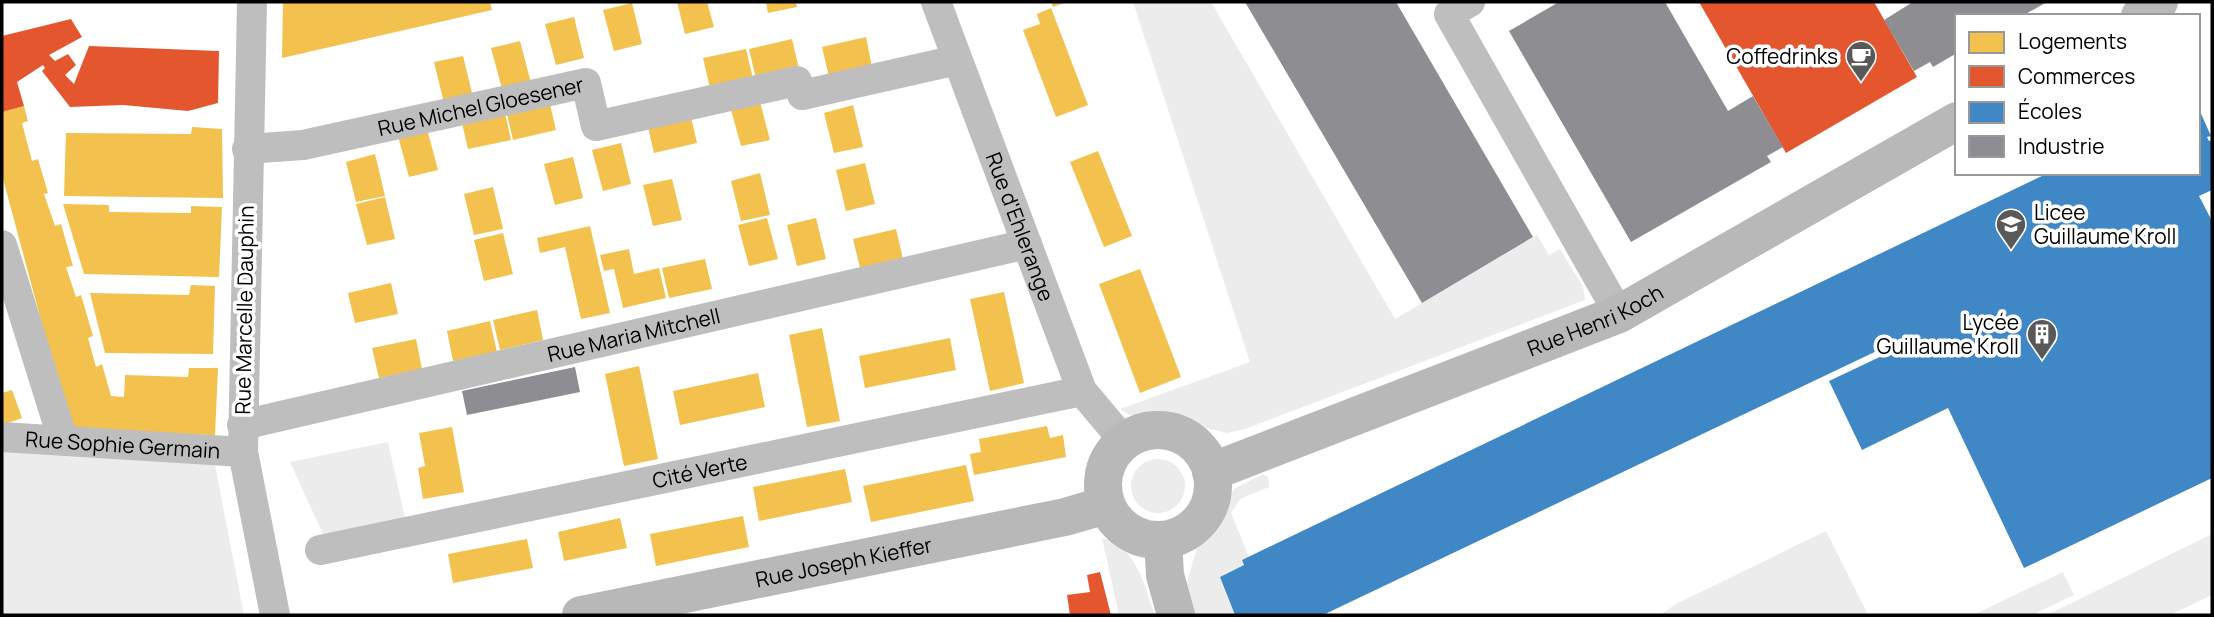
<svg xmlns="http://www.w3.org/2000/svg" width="2214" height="617" viewBox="0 0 2214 617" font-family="Manrope,sans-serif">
<rect width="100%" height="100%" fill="#fff"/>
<g fill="#ececec">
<polygon points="1133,2 1211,2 1395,319 1537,235 1549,255 1560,249 1583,287 1585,300 1245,429 1227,433 1160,417 1129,415 1120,409 1250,362"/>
<polygon points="388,442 405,518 323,534 290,462"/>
<polygon points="9,449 214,460 244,615 2,615 2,452"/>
<circle cx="1158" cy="486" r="27"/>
<polygon points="1263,474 1268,477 1269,487 1240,499 1231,513 1249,557 1242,560 1244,565 1220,577 1235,615 1195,615 1187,582 1197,548 1219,519 1234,489"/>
<polygon points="1826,531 1868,615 1660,615 1676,604"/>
<polygon points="2212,534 2212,595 2170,615 2047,615"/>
<path d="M1102,538C1137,546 1144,586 1155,615H1119Z"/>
<polygon points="2063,572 2074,595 2032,615 1973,615"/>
</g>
<g fill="#f2c14e">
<polygon points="283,2 490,2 492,10 282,58"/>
<polygon points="677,2 707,2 714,27 685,34"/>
<polygon points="766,2 796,2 797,7 768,13"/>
<polygon points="1051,2 1067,2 1053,7"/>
<polygon points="632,3 642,44 614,51 603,10"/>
<polygon points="1051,8 1088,105 1056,117 1023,30 1040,24 1037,14"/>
<polygon points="574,17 584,58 556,65 545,24"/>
<polygon points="866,37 872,67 829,77 822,47"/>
<polygon points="792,39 799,69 756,79 749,49"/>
<polygon points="520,41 531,83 502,89 491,48"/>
<polygon points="746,49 753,79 710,88 703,58"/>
<polygon points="463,56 473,97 444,103 434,62"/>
<polygon points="759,98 770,140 741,146 730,106"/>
<polygon points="549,100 556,130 513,140 506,110"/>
<polygon points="853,105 863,147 834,153 824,113"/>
<polygon points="24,106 28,121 22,123 32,161 38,159 48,193 44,194 55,226 61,224 73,266 66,267 76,297 81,295 93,336 88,338 96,367 102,364 111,396 124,397 125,375 188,377 189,368 218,368 215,435 71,432 2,175 2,112"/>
<polygon points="504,109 511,140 468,149 461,119"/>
<polygon points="690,113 697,143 654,153 647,123"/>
<polygon points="192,127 222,129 223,198 64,196 66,133 191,134"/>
<polygon points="427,129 438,170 409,177 398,136"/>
<polygon points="621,143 631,184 603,191 592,150"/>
<polygon points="1098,151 1132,236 1104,247 1070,162"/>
<polygon points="375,154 385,196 356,202 346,162"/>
<polygon points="573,157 583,198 555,205 544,164"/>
<polygon points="865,163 875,204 846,211 836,170"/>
<polygon points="760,173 770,215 741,221 731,181"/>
<polygon points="672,179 682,220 653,226 643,185"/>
<polygon points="493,187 503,229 474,235 464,194"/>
<polygon points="385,197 395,239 367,245 356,204"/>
<polygon points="63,204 109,205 109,212 191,213 191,206 222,207 219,277 84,274"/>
<polygon points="767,218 778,259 749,266 738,225"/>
<polygon points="816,218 826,259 797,266 787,225"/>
<polygon points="590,226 610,313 581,319 565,247 540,253 537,238"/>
<polygon points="896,229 903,259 860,268 853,239"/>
<polygon points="503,233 513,274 484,281 474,240"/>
<polygon points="629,249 634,274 659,268 666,298 623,308 614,269 604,271 600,255"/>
<polygon points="705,259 712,289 669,298 662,268"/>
<polygon points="1140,269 1181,377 1140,393 1099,284"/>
<polygon points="391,283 398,314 355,323 348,293"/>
<polygon points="191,285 215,286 213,354 105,353 90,293 189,295"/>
<polygon points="1004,292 1024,383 990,391 970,299"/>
<polygon points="537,310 543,340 500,350 493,320"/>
<polygon points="490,321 497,352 453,361 447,331"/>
<polygon points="822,328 840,421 807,427 789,335"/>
<polygon points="950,338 956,370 865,388 859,356"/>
<polygon points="416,339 422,369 379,378 372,348"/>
<polygon points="639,366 658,459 624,466 605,374"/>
<polygon points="758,373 765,407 680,425 673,391"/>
<polygon points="12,390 22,418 2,425 2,393"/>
<polygon points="1047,426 1050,438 1063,435 1066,457 974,475 970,454 981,452 979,439"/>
<polygon points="452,427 464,492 423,499 418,468 425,466 419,433"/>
<polygon points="966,465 974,501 871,522 863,486"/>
<polygon points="845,469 852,502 759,521 753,487"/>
<polygon points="743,516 749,547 656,566 650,534"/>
<polygon points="620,518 627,548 564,561 558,532"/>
<polygon points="527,539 533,568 453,583 448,554"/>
</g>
<g fill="#e4572e">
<polygon points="1699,2 1874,2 1917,77 1786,153"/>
<polygon points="71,19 82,37 49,55 55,61 68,54 76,65 65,75 74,84 89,46 219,51 218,103 188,111 123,105 70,107 42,71 45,68 43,65 17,82 24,106 2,112 2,36"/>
<polygon points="1100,572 1111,615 1070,615 1067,595 1090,592 1087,575"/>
</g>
<polygon fill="#3f88c5" points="2198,107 2211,136 2207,137 2209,141 2212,140 2212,190 2199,196 2212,221 2212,478 2024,568 1948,408 1862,450 1829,381 1886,354 1883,348 1323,615 1235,615 1220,577 1244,565 1242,560 2048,173 2198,173"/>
<g fill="#8d8d92">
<polygon points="1245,2 1396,2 1533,237 1422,303"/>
<polygon points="1559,2 1665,2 1728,111 1753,96 1783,147 1767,156 1771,162 1631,242 1509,31"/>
<polygon points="1913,2 2047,2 2022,16 1957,16 1957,53 1933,67 1930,62 1914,71 1884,20"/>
<polygon points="575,367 580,392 467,415 462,391"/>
</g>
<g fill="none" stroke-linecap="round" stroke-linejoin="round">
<g stroke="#bebebe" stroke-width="30">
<polyline points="252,2 243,452 275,615"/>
<path id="s1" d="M936,2L1082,391L1124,441"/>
<polyline points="1470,2 1449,14 1619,314"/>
<path id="s2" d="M247,149L303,145L586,83L596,126L797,81L802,95L957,60"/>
<polyline points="2,245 63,440"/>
<path id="s3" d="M242,425L1027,244"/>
<path id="s4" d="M2,437L243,452"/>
<path id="s5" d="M320,550L1082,391"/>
</g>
<g stroke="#b8b8b8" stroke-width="38">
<polyline points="2140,16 2159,2"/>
<circle cx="1158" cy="485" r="55"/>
<path id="s6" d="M1211,472L1619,314L1957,121"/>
<polyline points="1163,540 1165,575 1176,615"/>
<path id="s7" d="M581,615L1065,517L1106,505"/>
</g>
</g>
<defs>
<g id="cafe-pin" transform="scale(1.575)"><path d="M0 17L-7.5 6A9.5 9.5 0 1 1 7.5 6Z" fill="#595959" stroke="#fff"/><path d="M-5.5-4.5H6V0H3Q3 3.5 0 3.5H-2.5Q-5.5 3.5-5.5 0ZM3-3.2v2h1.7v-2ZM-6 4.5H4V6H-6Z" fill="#fff"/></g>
<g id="school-pin" transform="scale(1.575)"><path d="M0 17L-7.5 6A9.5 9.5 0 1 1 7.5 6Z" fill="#595959" stroke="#fff"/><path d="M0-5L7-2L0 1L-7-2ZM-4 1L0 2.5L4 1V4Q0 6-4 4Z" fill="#fff"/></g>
<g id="building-pin" transform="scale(1.575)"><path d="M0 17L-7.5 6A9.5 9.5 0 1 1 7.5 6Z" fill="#595959" stroke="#fff"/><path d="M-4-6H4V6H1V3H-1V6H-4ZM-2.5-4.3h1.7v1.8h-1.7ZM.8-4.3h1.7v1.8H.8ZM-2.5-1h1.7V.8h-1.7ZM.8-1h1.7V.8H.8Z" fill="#fff"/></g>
</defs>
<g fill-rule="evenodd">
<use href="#cafe-pin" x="1861" y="56"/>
<use href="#school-pin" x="2011" y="224"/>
<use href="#building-pin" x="2042" y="334"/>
</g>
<g text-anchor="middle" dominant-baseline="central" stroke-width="7" stroke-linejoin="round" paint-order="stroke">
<g font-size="21" fill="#000" stroke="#fff" text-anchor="end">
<text x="1838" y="56">Coffedrinks</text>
<text x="2034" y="212" text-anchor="start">Licee<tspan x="2034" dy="24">Guillaume Kroll</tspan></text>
<text x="2019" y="322">Lycée<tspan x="2019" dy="24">Guillaume Kroll</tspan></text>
</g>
<g font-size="21" fill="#000" stroke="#fff">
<text stroke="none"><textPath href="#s2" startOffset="238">Rue Michel Gloesener</textPath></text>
<text stroke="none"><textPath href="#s1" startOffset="240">Rue d'Ehlerange</textPath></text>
<text transform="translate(244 310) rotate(-89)">Rue Marcelle Dauphin</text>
<text stroke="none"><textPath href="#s6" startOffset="413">Rue Henri Koch</textPath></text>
<text stroke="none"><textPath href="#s3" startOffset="402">Rue Maria Mitchell</textPath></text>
<text stroke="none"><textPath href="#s4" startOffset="121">Rue Sophie Germain</textPath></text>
<text stroke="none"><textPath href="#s5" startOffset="388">Cité Verte</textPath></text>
<text stroke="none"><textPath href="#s7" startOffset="268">Rue Joseph Kieffer</textPath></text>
</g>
</g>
<rect width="2214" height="617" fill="none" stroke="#000000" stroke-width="7"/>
<rect x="1955" y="14" width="245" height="161" fill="#ffffff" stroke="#999999" stroke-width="2"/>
<rect x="1969" y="32" width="35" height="21" fill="#f2c14e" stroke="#999999" stroke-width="2"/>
<text x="2018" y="49" font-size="21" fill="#000000">Logements</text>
<rect x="1969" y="66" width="35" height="21" fill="#e4572e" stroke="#999999" stroke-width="2"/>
<text x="2018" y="84" font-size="21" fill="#000000">Commerces</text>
<rect x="1969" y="102" width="35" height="21" fill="#3f88c5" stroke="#999999" stroke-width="2"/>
<text x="2018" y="119" font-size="21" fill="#000000">Écoles</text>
<rect x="1969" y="136" width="35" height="21" fill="#8d8d92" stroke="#999999" stroke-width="2"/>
<text x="2018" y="154" font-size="21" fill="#000000">Industrie</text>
</svg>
